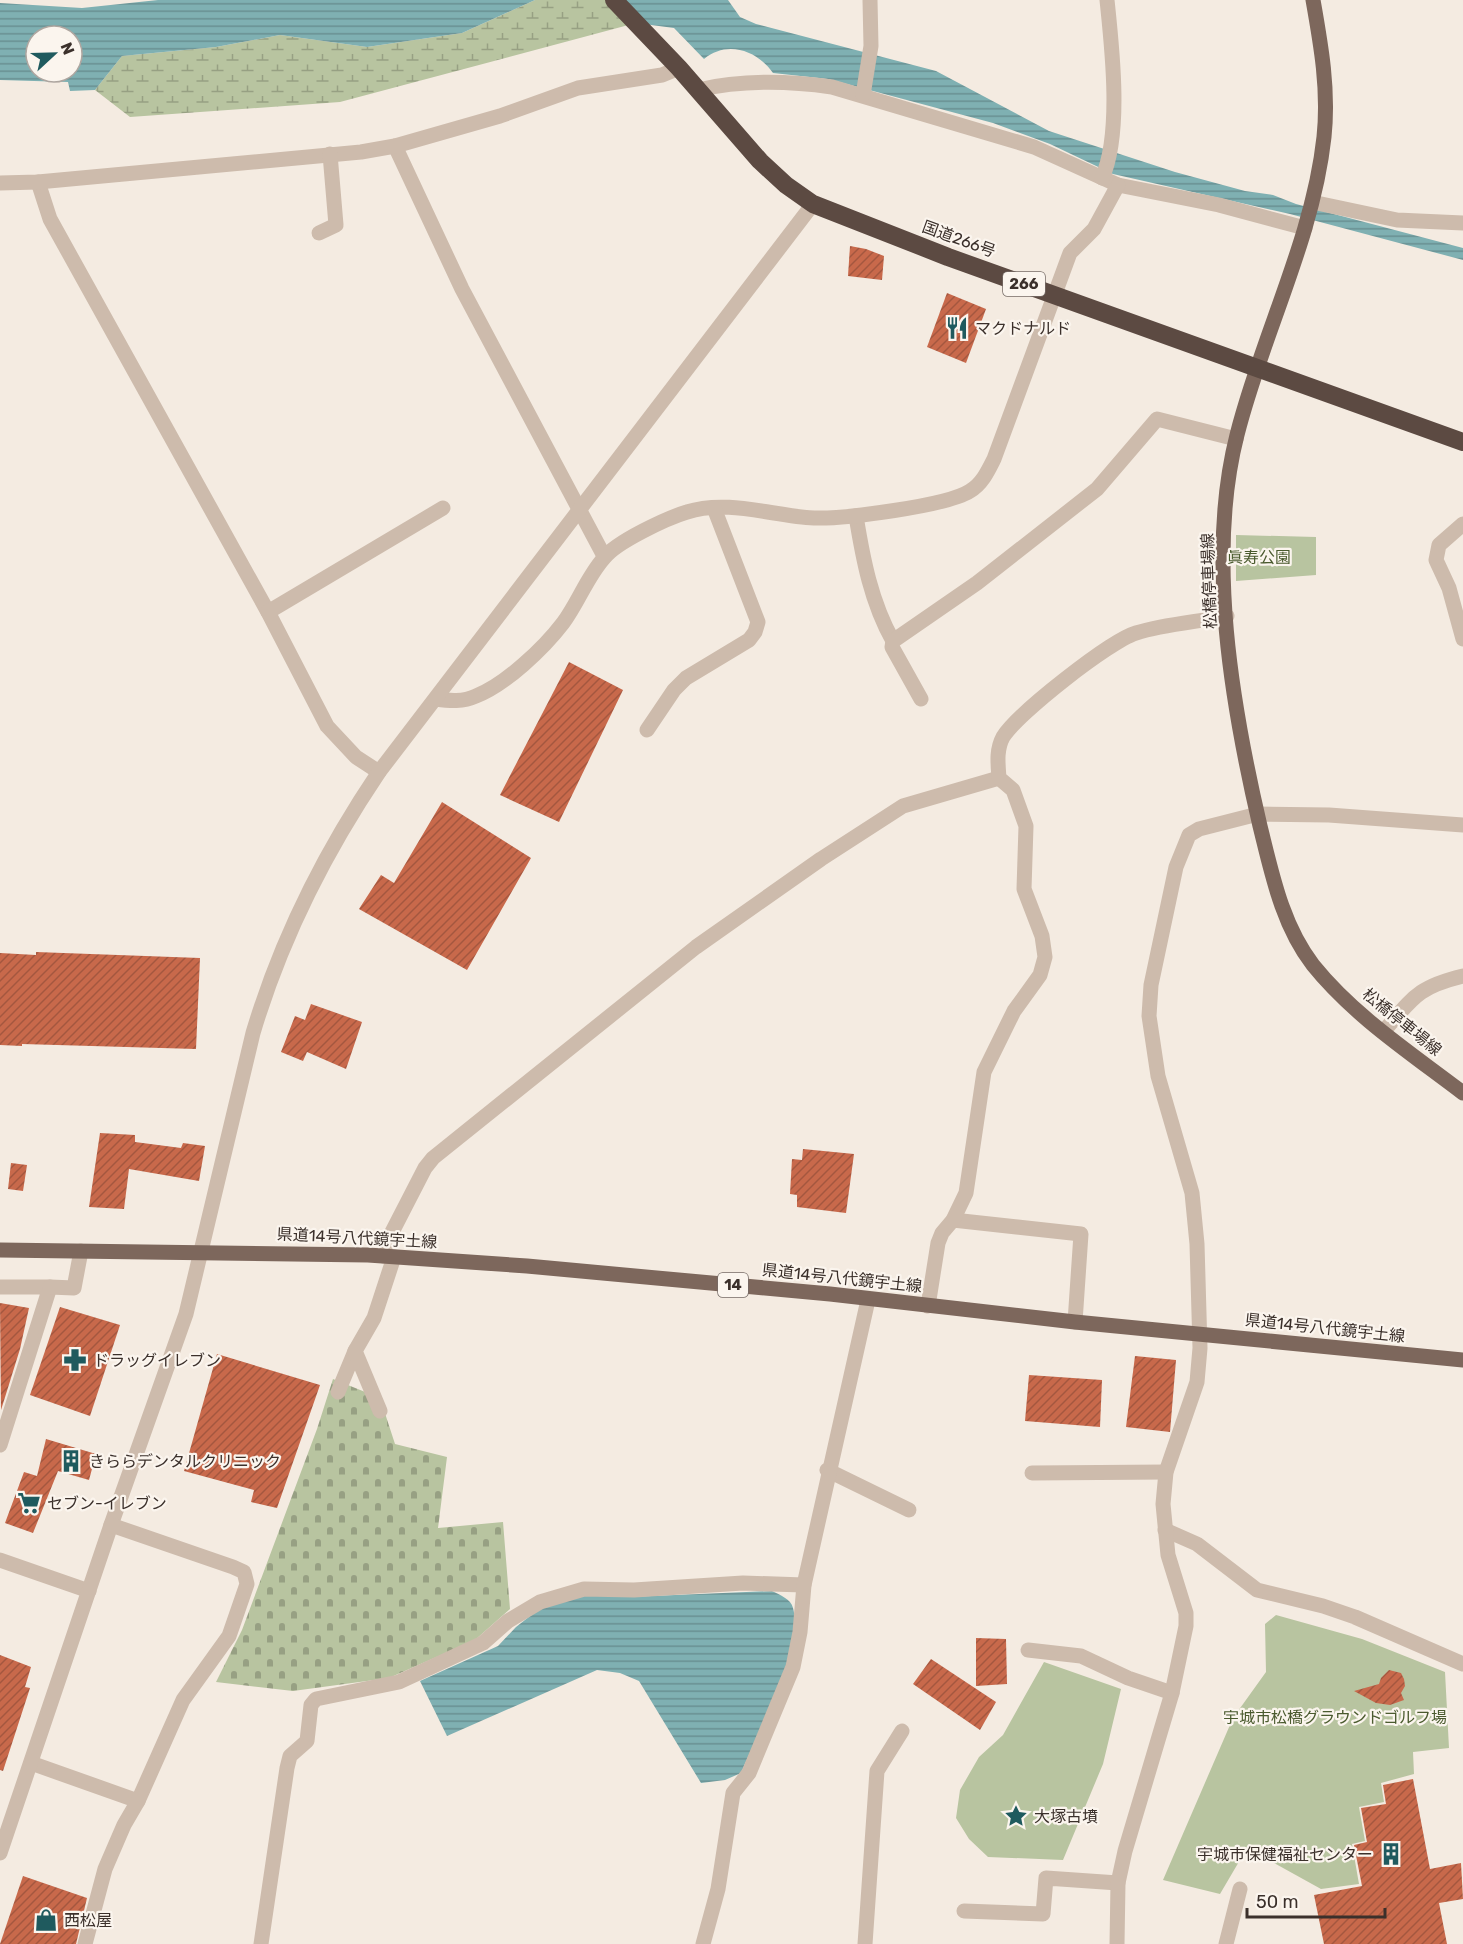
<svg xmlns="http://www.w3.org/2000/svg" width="1463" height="1944" viewBox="0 0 1463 1944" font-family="Rubik,'Noto Sans JP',sans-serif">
<defs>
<pattern id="wetland-marsh" width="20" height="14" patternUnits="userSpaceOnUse" patternTransform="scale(1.5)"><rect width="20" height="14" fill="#b8c4a0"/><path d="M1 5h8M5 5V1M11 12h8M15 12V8" fill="none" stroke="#97a083"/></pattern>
<pattern id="cemetery-stones" width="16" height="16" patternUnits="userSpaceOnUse" patternTransform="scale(1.5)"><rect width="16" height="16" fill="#b8c4a0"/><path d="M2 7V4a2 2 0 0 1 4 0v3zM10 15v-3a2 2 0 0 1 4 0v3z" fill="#97a083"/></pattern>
<pattern id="water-rules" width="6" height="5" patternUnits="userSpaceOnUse" patternTransform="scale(1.5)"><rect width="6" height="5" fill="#7fb0b2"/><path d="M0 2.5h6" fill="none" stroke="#699091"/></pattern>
<pattern id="building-hatch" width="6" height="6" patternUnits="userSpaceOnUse" patternTransform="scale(1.5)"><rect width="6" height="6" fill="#c8694b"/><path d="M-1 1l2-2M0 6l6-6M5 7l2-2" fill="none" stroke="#a4573f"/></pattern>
</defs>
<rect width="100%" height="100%" fill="#f4ebe1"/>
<g fill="#b8c4a0">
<polygon points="1236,535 1316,537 1316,575 1236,581"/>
<polygon points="1276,1615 1362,1639 1445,1672 1449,1748 1413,1752 1414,1774 1381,1783 1384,1802 1359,1807 1365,1841 1352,1844 1359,1884 1321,1889 1247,1848 1220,1894 1163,1880 1233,1718 1266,1672 1265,1624"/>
<polygon points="1044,1662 1121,1689 1103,1764 1063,1860 988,1857 969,1839 956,1818 960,1790 979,1757 1003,1735"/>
</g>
<polygon fill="url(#wetland-marsh)" points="535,0 605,0 636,23 340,102 130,117 95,90 122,56 216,47 280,35 367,47 462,33"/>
<polygon fill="url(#cemetery-stones)" points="333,1379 380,1398 395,1444 447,1457 438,1528 503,1522 510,1609 475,1640 389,1678 293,1691 216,1682 242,1630 317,1429"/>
<g fill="url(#water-rules)" fill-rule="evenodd">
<path d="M158,0H535L462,33L367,47L280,35L216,47L122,56L95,90L70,91L68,82L0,80V3L82,8ZM36,36H72V72H36Z"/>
<path d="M605,0H728L740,17L756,24L936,71L1049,131L1175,172L1245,191L1273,195L1296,204L1463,248V260L1290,214L1113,174L1050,144L993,123L828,79L773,73C757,50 727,40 704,59L674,28L636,23Z"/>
<path d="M772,1591C780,1595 791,1599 793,1608C804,1647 757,1735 741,1773L725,1780L701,1783L639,1681L620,1673L597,1670L447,1736L420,1681L498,1646L516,1627L539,1609L585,1594L628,1597Z"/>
</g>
<g fill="url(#building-hatch)">
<polygon points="850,246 866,249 884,256 882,280 848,276"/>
<polygon points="947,293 986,309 966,363 927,347"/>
<polygon points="569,662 623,690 559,822 500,795"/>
<polygon points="442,802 531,858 467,970 359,909 381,875 394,883"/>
<polygon points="36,952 200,958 196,1049 22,1044 22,1046 0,1045 0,953 36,955"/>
<polygon points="311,1004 362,1022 346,1069 307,1052 303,1061 281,1052 295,1016 305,1020"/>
<polygon points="100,1133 135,1135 135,1142 181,1148 183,1143 205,1146 199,1181 129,1169 124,1209 89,1207"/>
<polygon points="803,1149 854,1154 846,1213 797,1207 797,1195 790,1194 792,1159 802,1160"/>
<polygon points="11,1163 27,1165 23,1191 8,1189"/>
<polygon points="0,1303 29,1308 20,1349 1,1410"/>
<polygon points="60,1307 120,1325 90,1416 30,1395"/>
<polygon points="217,1354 320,1385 277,1508 251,1502 254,1490 184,1471"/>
<polygon points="1135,1356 1176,1360 1170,1432 1126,1427"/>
<polygon points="1029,1375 1102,1380 1100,1427 1025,1421"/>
<polygon points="46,1439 96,1454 89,1480 58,1471 33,1533 5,1523 24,1472 37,1476"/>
<polygon points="976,1638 1006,1639 1007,1684 976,1686"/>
<polygon points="0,1655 31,1667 25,1687 30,1688 3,1771 0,1770"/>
<polygon points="931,1659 996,1702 980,1730 913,1684"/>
<polygon points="1389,1670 1401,1673 1404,1679 1405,1686 1401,1693 1404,1700 1390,1705 1376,1703 1354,1691 1379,1684 1381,1678"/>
<polygon points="1413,1779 1430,1869 1461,1863 1463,1899 1439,1903 1447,1944 1324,1944 1314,1895 1362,1886 1354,1845 1367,1842 1361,1808 1386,1804 1383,1785"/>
<polygon points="23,1876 87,1898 76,1944 0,1944"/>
</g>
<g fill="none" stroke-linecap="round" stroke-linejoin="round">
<g stroke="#cdbbac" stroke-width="15">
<path d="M698,90C740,80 789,81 832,87L1034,147L1118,185L1219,205L1305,228"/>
<polyline points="863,95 871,46 870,0"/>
<polyline points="395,146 462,289 604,556"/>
<path d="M1102,178C1122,134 1112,48 1107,0"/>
<polyline points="38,182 50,219 268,612 327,726 356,757 379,772"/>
<polyline points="0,183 38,182 361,152 395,146 500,116 578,88 662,75 679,68"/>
<polyline points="1312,202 1397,220 1463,223"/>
<polyline points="319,233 336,225 330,154"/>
<path d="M856,516C863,559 871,602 893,641"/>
<polyline points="1463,524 1439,545 1436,560 1449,588 1463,639"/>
<polyline points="268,612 443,508"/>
<path d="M436,699C450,701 463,702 476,696C505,685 544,648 563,623C578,603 587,577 604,558C616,542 667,518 687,512C727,499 773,516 814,518C843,519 947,506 970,491C982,484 988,471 994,459L1070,253L1094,229L1118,185"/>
<polyline points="921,699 892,647 893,641 977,583 1097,489 1157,419 1236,439"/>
<polyline points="647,730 674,690 686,678 749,640 755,632 758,622 714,508"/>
<path d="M1383,1032C1413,998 1417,987 1463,976"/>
<polyline points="953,1220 1081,1234 1075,1322"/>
<polyline points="383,1256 390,1236 425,1168 433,1158 696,947 821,859 903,806 999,778"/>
<polyline points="0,1287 50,1287 0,1445"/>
<polyline points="50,1287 74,1288 81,1251"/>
<path d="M928,1306L938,1243L942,1233L953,1220L966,1193L984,1072L1014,1011L1040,975L1045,957L1042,936L1024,889L1026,826L1013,790L999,778C998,764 996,750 1003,737C1018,713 1110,641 1136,633C1165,624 1198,622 1227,616"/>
<polyline points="338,1392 355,1351"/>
<polyline points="380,1411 355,1351 374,1318 394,1257"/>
<polyline points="827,1470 909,1510"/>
<polyline points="1032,1473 1166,1472"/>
<polyline points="1165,1530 1197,1544 1257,1590 1323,1606 1355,1617 1463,1664"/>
<polyline points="0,1560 89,1591"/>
<polyline points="1028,1650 1081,1656 1128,1678 1172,1693"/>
<polyline points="31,1763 138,1801"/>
<path d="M0,1853L111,1525L186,1314L253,1033C281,939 325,852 379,772L813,204"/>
<polyline points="964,1911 1043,1914 1046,1878 1118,1883"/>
<polyline points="85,1944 105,1869 124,1825 138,1801 183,1700 229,1636 247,1584 244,1572 233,1567 111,1525"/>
<polyline points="261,1944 287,1768 290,1756 307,1741 311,1705 316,1699 399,1682 483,1643 508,1621 540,1602 584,1589 634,1590 743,1583 804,1585"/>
<polyline points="703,1944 718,1889 733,1793 749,1773 793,1667 800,1632 804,1585 868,1300"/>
<polyline points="865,1944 877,1771 902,1731"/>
<polyline points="1117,1944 1118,1883 1125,1851 1172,1693 1186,1626 1186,1613 1168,1555 1163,1504 1166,1472 1197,1382 1200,1348 1197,1244 1192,1193 1158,1076 1149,1016 1151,985 1176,867 1189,835 1199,829 1258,814 1329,815 1463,825"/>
<polyline points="1226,1944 1240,1889"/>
</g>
<g stroke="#7d675c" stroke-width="15">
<path d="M1313,0C1321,45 1329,90 1324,137C1313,239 1262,335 1237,435C1206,556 1232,706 1260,826C1272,874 1282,925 1313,965C1354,1016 1412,1054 1463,1093"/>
<polyline points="0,1250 368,1255 527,1266 830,1294 1075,1322 1463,1360"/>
</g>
<polyline stroke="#5c4a42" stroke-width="18" points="614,0 679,68 760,161 786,185 813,204 948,257 1463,442"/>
</g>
<defs>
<g id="restaurant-bare" transform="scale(1.8)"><path d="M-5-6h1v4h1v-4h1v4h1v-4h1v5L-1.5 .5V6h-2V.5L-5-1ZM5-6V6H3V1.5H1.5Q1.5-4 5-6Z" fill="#1f5a5e" stroke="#fbf5ee" stroke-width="2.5" paint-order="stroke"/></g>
<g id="pharmacy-bare" transform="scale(1.8)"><path d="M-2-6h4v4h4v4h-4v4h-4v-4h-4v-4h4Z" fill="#1f5a5e" stroke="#fbf5ee" stroke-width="2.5" paint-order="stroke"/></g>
<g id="building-bare" transform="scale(1.8)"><path d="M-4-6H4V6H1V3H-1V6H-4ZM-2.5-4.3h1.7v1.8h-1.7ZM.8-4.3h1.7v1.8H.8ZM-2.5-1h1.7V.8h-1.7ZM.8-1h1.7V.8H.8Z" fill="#1f5a5e" stroke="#fbf5ee" stroke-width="2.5" paint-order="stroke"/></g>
<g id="supermarket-bare" transform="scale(1.8)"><path d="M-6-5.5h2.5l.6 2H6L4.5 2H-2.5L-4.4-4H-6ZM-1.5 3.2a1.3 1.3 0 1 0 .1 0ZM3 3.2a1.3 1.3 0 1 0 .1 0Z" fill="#1f5a5e" stroke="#fbf5ee" stroke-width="2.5" paint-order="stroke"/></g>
<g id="sight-bare" transform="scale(1.8)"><path d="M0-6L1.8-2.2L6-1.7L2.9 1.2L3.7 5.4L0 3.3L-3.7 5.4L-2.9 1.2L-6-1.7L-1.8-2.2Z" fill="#1f5a5e" stroke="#fbf5ee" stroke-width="2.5" paint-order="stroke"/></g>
<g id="shop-bare" transform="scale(1.8)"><path d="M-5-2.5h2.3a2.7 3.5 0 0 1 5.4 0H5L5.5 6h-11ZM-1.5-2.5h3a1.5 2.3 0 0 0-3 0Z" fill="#1f5a5e" stroke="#fbf5ee" stroke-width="2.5" paint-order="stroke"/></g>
</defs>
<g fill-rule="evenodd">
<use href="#restaurant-bare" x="957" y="328"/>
<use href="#pharmacy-bare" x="75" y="1360"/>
<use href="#building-bare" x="71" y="1461"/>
<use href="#supermarket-bare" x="29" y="1503"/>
<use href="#sight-bare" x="1016" y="1816"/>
<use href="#building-bare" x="1391" y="1854"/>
<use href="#shop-bare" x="46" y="1920"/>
</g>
<g text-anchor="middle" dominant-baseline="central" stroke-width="4.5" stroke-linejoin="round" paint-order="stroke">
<g fill="#fbf5ee" stroke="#756b66" stroke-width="1.5">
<rect x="1003" y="272" width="42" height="24" rx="4.5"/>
<rect x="718" y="1273" width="30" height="24" rx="4.5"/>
</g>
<g font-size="15" font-weight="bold" fill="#3b302b">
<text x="1024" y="284">266</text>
<text x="733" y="1285">14</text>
</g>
<g font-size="16" fill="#3b302b" stroke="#fbf5ee">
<text transform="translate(959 239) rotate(20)">国道266号</text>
<text transform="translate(1209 581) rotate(-92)">松橋停車場線</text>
<text transform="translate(1402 1022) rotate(39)">松橋停車場線</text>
<text transform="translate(357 1238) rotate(3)">県道14号八代鏡宇土線</text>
<text transform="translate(842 1278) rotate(6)">県道14号八代鏡宇土線</text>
<text transform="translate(1325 1328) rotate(6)">県道14号八代鏡宇土線</text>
</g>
<g font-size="16" fill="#3b302b" stroke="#fbf5ee" text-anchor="start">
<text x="975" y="328">マクドナルド</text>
<text x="93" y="1360">ドラッグイレブン</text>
<text x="89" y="1461">きららデンタルクリニック</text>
<text x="47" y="1503">セブン-イレブン</text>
<text x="1034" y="1816">大塚古墳</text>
<text x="1373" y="1854" text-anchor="end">宇城市保健福祉センター</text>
<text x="64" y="1920">西松屋</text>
</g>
<g font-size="16" fill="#4a5a2e" stroke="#fbf5ee">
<text x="1259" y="557">眞寿公園</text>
<text x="1335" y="1717">宇城市松橋グラウンドゴルフ場</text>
</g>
</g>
<g transform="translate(54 54) rotate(68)"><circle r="28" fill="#fbf5ee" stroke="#aea6a0" stroke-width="1.5"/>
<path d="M0-4.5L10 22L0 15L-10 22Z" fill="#1f5a5e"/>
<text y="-9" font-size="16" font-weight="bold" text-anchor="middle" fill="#3b302b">N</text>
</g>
<path d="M1247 1908v9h138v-9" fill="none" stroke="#3b302b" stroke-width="3"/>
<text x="1256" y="1908" font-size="18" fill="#3b302b" stroke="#fbf5ee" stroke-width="4.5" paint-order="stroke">50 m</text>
</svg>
